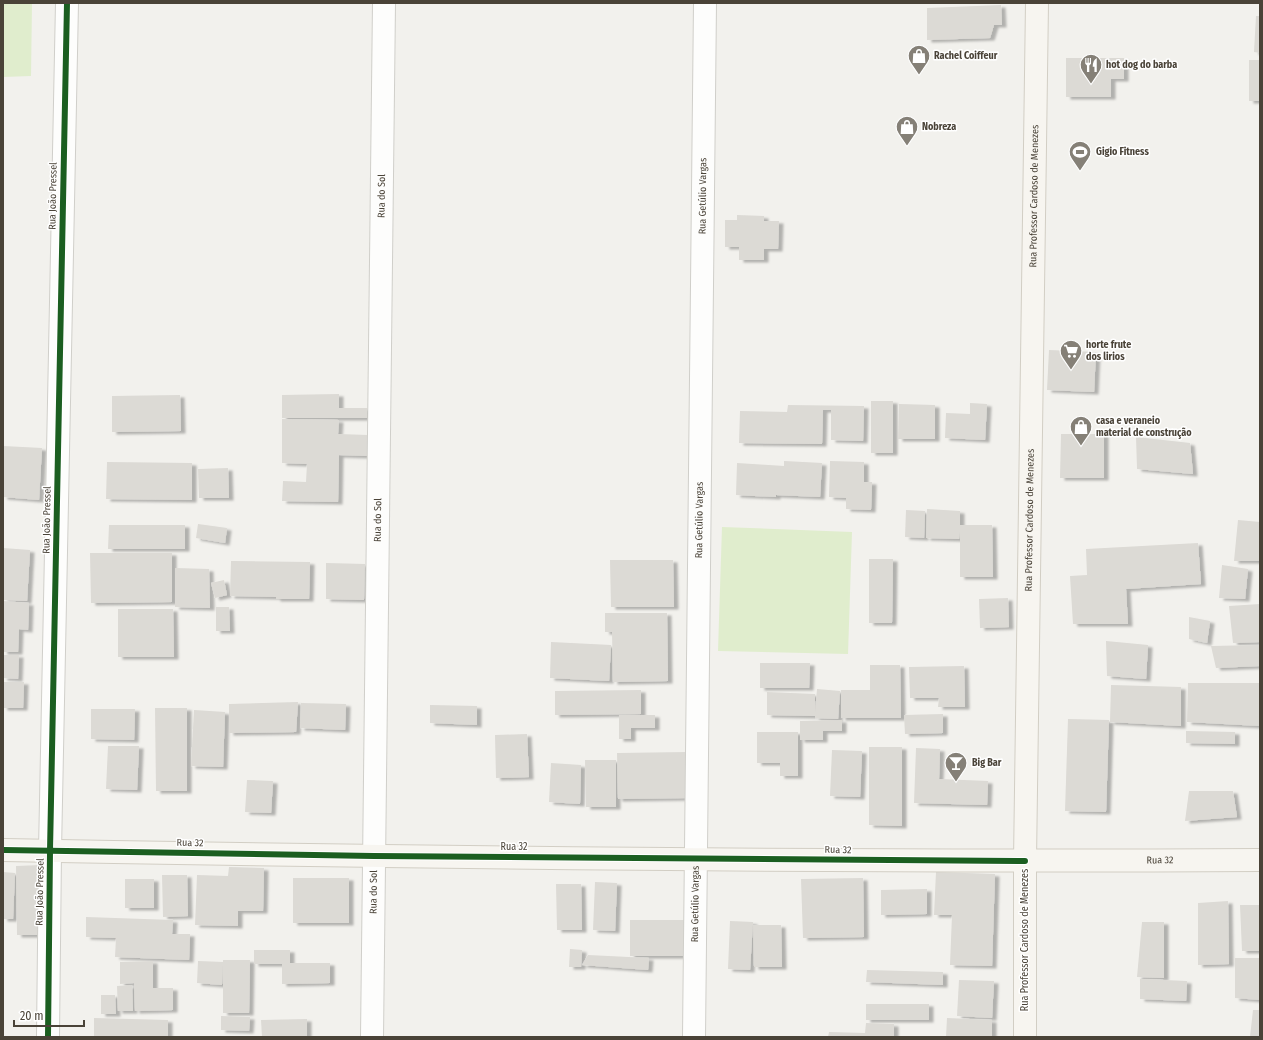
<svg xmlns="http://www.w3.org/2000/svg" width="1263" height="1040" viewBox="0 0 1263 1040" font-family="'Fira Sans Condensed',sans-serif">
<defs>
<filter id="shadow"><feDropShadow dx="4.5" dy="2.5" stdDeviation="1" flood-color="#0004"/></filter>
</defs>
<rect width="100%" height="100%" fill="#f2f1ed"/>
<g fill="#e0edcd">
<polygon points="3,3 32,3 31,76 3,77"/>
<polygon points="722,527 852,532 848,654 718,651"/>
</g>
<g fill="#dcdad5" filter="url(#shadow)">
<polygon points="1001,5 1002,25 994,25 990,38 927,40 927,8"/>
<polygon points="1256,16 1260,16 1260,53 1254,52"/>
<polygon points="1066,58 1124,58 1124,79 1111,79 1111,97 1066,97"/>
<rect x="1249" y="60" width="11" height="41"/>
<polygon points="737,215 764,216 764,221 779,221 778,249 764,249 764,260 739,260 739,247 725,247 725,220 737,220"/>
<polygon points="1049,350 1096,352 1094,392 1047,390"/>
<polygon points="339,394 339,408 367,408 367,418 282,418 282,395"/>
<polygon points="180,395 181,431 112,432 112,396"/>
<rect x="871" y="401" width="22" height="52"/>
<polygon points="970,403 987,404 985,440 945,438 946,413 970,414"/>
<polygon points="899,404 935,405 935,439 898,439"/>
<polygon points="788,405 864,406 863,441 831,440 831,410 823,410 822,444 739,443 740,411 787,412"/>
<polygon points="282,419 339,420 338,434 368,435 368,456 339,455 338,502 282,501 283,481 306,482 307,464 282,463"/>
<polygon points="1061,434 1104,434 1104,478 1060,478"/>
<polygon points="1136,437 1190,443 1193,474 1137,469"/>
<polygon points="3,446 42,448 39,500 3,497"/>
<polygon points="784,461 822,463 820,497 776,495 776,497 736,495 737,463 784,466"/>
<polygon points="830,461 864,462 864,482 872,482 871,510 846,509 846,498 829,497"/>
<polygon points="107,462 192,463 192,500 106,499"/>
<polygon points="228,468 229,498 199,498 198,469"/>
<polygon points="927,509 960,511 960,525 992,525 993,577 960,577 960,532 959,539 926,538"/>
<polygon points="906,510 925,511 924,538 905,537"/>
<polygon points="1238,520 1260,522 1260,561 1234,561"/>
<polygon points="198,524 227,528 225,543 196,538"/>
<polygon points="109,525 185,525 185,549 108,549"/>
<polygon points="1198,543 1201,584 1126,589 1128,624 1073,624 1070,576 1087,575 1086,549"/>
<polygon points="3,548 30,550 27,601 3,600"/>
<polygon points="90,553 172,553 172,602 91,603"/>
<polygon points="869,559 893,559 892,623 869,623"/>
<polygon points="610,560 673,560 674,607 611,607"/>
<polygon points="231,561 310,562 309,599 276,599 276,597 230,596"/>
<polygon points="326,563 365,564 364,600 326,599"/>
<polygon points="1222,565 1248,569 1245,599 1219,598"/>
<polygon points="175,568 209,569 210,608 175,607"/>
<polygon points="224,580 227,595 215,598 211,583"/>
<polygon points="1008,598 1009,627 980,628 979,599"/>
<polygon points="3,601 29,603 28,630 19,629 18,652 3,652"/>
<polygon points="1260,604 1260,642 1233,643 1229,606"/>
<polygon points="216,607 229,607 230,631 216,631"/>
<polygon points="118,609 173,609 174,657 118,657"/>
<polygon points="605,613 667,613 668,681 613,682 612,632 605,632"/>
<polygon points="1189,617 1210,621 1207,643 1189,639"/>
<polygon points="1106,641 1148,645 1146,679 1107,676"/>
<polygon points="551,642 611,645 609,681 550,678"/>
<polygon points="1260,645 1260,666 1216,668 1211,646"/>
<polygon points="3,655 19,655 18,679 3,678"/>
<polygon points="760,663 810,663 809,688 760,688"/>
<polygon points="870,665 900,665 901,718 841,718 841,690 870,690"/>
<polygon points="964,666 965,707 938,707 939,698 910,698 909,667"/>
<polygon points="3,682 24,682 23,708 3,708"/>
<polygon points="1188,683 1260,683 1260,726 1187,722"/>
<polygon points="1111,685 1181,687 1181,726 1110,722"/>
<polygon points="817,689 840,691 838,719 815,718 815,716 767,715 767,692 815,694 815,712"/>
<polygon points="641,690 641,714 555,715 555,691"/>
<polygon points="298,702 296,732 229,733 229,704"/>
<polygon points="301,703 346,704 345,730 300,728"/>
<polygon points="430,705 477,706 477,725 430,723"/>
<polygon points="155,708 187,708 187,791 156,791"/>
<polygon points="91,709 135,709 134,740 91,739"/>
<polygon points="194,710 225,712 223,767 191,766"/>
<polygon points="943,714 943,733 905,734 904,715"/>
<polygon points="619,715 655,715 655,728 631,728 631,739 619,739"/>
<polygon points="1068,719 1109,720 1106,812 1065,811"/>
<polygon points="842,720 842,731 823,731 823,740 800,740 800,721"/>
<polygon points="1186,731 1235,732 1235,744 1186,743"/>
<polygon points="757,732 798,732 798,776 780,776 780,763 757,763"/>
<polygon points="527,734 529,777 496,778 495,735"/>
<polygon points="108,746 139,746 137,790 106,789"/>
<polygon points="869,747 902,747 902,826 869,825"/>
<polygon points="916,748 940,749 939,779 988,781 987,805 914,803"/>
<polygon points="832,750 862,751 860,797 830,796"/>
<polygon points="688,752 688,798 618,799 617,753"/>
<polygon points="585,760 616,760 616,807 586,807"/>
<polygon points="551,763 581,765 580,804 549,802"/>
<polygon points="247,780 273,781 271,813 245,812"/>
<polygon points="1189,791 1233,791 1237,817 1185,821"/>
<polygon points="42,865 44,935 17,935 16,866"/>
<polygon points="229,867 264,868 263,911 238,911 238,926 195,925 197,875 228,876"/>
<polygon points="3,872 15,873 13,919 3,919"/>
<polygon points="936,872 995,874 992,966 950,965 952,915 934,915"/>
<polygon points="162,875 187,875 188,916 163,917"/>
<rect x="293" y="878" width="56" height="45"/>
<polygon points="863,878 864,937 803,938 801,879"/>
<rect x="125" y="879" width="29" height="29"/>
<polygon points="595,882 617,883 615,931 593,930"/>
<polygon points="556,884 581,884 582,930 557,930"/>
<polygon points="927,889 927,914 881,915 881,890"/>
<polygon points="1228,901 1229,964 1198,965 1198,903"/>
<polygon points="1240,905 1260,905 1260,951 1242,951"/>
<polygon points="86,917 173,920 172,934 190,934 189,960 115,957 116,938 86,937"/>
<polygon points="630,920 685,920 686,956 630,956"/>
<polygon points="730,921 753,922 750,970 728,969"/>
<polygon points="1142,922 1164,922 1164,978 1137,977"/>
<polygon points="753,925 781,925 782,967 754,967"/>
<polygon points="570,949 582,950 581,967 569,967"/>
<polygon points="254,950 290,950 290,963 330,963 330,983 282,984 282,964 254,964"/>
<polygon points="588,955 649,958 648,970 582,965"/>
<polygon points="1235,958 1260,958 1260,1000 1235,998"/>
<polygon points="223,960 250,960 249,1013 223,1013 223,965 222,985 197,983 198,961 223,962"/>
<polygon points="153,961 153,988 173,988 173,1010 135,1011 134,983 120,984 120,962"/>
<polygon points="867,970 943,972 943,985 866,982"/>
<polygon points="1140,979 1187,981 1186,1001 1140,999"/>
<polygon points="959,980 994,981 992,1018 957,1016"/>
<polygon points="132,985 133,1011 118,1011 117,986"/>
<polygon points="101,995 115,995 116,1014 101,1014"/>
<rect x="866" y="1004" width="63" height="16"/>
<polygon points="1253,1010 1260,1010 1260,1037 1250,1037"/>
<polygon points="221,1016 250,1017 249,1031 221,1030"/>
<polygon points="94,1018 168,1020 168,1037 94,1037"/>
<polygon points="947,1018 992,1020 992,1037 946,1037"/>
<polygon points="307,1019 307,1037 262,1037 261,1020"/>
<polygon points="866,1023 894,1024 894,1037 828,1037 829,1032 865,1033"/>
</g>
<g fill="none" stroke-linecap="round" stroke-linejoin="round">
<g stroke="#d0cfca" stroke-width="24">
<g id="minor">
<polyline points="48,1037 50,851 67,3"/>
<path id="s1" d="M372,1037L384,3"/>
<path id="s2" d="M694,1037L705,3"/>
</g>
</g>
<g stroke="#d2cec4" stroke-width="24">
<g id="secondary">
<path id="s3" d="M3,850C422,858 841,862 1260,860"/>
<path id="s4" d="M1025,1037V861L1037,3"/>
</g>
</g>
<use href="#minor" stroke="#fdfdfc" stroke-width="22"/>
<use href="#secondary" stroke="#f7f5f0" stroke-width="22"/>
<g stroke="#fff" stroke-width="8">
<g id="cycleway">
<polyline points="3,850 374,856 1025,861"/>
<polyline points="48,1037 50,851 67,3"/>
</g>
</g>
<use href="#cycleway" stroke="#1b5e20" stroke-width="6"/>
</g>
<defs>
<g id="shop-pin" transform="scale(1.15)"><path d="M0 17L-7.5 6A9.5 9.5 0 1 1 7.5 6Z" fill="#858077" stroke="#fff"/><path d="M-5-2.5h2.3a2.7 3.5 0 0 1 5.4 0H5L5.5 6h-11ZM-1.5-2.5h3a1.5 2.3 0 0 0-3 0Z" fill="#fff"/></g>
<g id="restaurant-pin" transform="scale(1.15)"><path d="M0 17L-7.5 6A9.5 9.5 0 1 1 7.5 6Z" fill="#858077" stroke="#fff"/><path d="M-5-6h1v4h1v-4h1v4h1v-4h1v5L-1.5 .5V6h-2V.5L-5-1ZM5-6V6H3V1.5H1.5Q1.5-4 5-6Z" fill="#fff"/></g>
<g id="stadium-pin" transform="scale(1.15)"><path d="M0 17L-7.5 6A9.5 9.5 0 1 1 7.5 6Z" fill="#858077" stroke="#fff"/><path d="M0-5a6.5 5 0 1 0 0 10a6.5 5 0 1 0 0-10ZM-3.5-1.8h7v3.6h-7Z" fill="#fff"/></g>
<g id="supermarket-pin" transform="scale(1.15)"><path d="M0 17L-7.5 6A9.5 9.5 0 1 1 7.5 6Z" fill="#858077" stroke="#fff"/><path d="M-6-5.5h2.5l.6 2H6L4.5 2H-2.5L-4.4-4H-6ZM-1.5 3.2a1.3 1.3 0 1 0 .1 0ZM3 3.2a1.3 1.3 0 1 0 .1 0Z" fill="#fff"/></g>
<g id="bar-pin" transform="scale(1.15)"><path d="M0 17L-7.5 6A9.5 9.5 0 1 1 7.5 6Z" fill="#858077" stroke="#fff"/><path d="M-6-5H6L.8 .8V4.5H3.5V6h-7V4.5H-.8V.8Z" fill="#fff"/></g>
</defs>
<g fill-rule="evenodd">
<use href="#shop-pin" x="919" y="56"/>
<use href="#restaurant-pin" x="1091" y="65"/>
<use href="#shop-pin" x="907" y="127"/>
<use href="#stadium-pin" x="1080" y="152"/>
<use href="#supermarket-pin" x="1071" y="351"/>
<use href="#shop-pin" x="1081" y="427"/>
<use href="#bar-pin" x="956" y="763"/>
</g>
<g text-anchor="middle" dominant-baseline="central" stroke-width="3" stroke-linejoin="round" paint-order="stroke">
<g font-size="10" font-weight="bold" fill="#4a4338" stroke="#fff" text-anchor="start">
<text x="934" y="56">Rachel Coiffeur</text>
<text x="1106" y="65">hot dog do barba</text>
<text x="922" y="127">Nobreza</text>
<text x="1096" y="152">Gigio Fitness</text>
<text x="1086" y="345">horte frute<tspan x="1086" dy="12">dos lirios</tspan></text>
<text x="1096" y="421">casa e veraneio<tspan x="1096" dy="12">material de construção</tspan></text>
<text x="972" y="763">Big Bar</text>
</g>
<g font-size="10" fill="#4a4338" stroke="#fff">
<text transform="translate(53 196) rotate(-89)">Rua João Pressel</text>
<text stroke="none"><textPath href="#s1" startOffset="841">Rua do Sol</textPath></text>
<text stroke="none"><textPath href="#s2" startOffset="841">Rua Getúlio Vargas</textPath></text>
<text stroke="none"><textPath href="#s4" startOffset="841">Rua Professor Cardoso de Menezes</textPath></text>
<text transform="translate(47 520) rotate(-89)">Rua João Pressel</text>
<text stroke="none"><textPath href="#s1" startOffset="517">Rua do Sol</textPath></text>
<text stroke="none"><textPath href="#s2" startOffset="517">Rua Getúlio Vargas</textPath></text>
<text stroke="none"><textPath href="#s4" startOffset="517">Rua Professor Cardoso de Menezes</textPath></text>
<text transform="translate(190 843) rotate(1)">Rua 32</text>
<text x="514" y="847">Rua 32</text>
<text transform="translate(838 850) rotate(1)">Rua 32</text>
<text stroke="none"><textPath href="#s3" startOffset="1157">Rua 32</textPath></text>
<text transform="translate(40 892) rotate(-89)">Rua João Pressel</text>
<text stroke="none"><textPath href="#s1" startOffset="145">Rua do Sol</textPath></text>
<text stroke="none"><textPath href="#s2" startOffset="133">Rua Getúlio Vargas</textPath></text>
<text transform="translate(1025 940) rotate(-90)">Rua Professor Cardoso de Menezes</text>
</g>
</g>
<rect width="1263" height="1040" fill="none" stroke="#4a4338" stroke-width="8"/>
<path d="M14 1020v6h70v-6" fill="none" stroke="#4a4338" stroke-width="2"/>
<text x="20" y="1020" font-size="12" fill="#4a4338" stroke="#ffffff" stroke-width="3" paint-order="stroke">20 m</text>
</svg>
